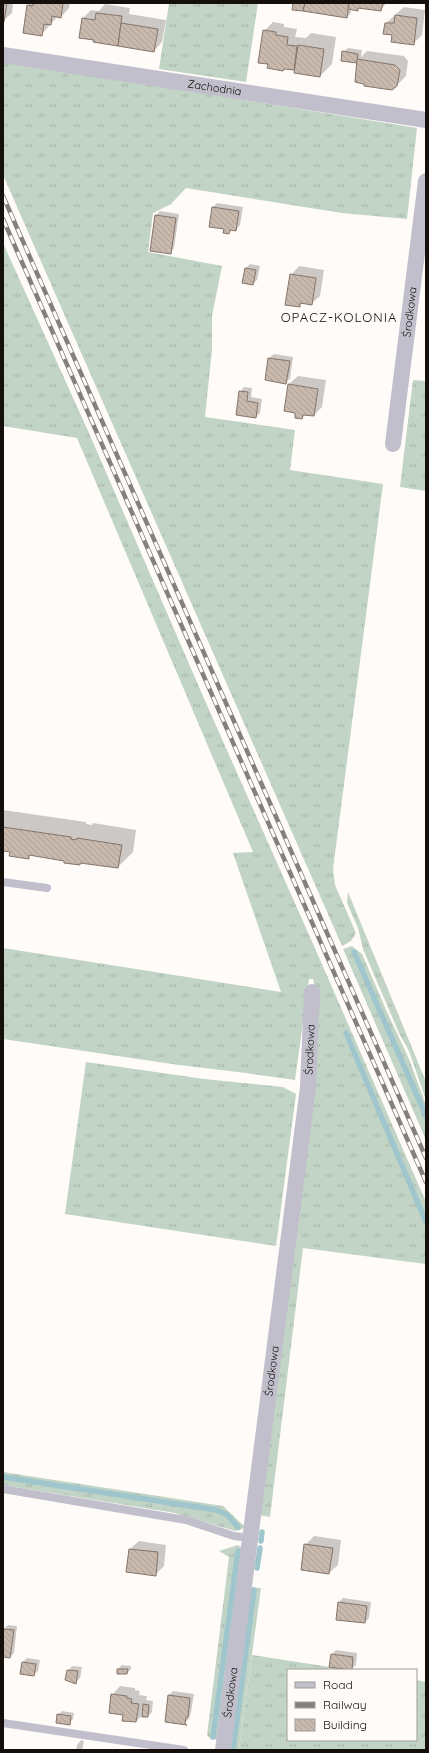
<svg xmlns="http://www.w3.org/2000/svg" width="429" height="1753" viewBox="0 0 429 1753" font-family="Quicksand,sans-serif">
<defs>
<pattern id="grass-tufts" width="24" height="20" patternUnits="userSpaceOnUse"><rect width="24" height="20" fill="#c2d4c5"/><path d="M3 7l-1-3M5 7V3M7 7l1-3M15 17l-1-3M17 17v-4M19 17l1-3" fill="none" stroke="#a6b5a8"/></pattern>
<pattern id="building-back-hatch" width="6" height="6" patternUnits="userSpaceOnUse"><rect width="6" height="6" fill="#c9b9ac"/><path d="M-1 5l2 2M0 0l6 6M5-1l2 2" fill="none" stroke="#ac9e93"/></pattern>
</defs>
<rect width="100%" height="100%" fill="#fefbf8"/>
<g fill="url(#grass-tufts)">
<polygon points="169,3 258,3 246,82 159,69"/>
<polygon points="3,61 417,128 407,219 342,213 186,188 171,204 153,213 148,252 222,266 212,316 212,349 205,417 295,430 290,470 383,484 333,869 335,885 356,933 351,941 342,946 3,175"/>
<polygon points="3,243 89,433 206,703 314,946 426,1202 426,1264 303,1248 270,1517 259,1515 316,992 313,979 309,979 295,1080 246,1073 179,1065 3,1039 3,948 281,992 233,853 253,852 77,438 3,426"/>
<polygon points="413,380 426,381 426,491 400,487"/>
<polygon points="348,892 426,1082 426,1100 409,1051 399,1033 363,949 358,928 347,903"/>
<polygon points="352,946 362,954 387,1012 409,1059 426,1105 426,1140 343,949"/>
<polygon points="86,1062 204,1079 283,1087 296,1094 276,1246 65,1214"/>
<polygon points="3,1472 223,1506 245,1527 240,1530 235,1531 175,1513 3,1485"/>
<polygon points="238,1545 242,1548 219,1740 211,1739 207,1735 229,1557 219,1551"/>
<polygon points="252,1655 349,1670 288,1670 288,1740 416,1740 416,1680 426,1682 426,1750 239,1750"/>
</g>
<polygon fill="#c2d4c5" points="249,1587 261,1588 239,1750 228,1750"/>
<g fill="#0003">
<polygon points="3,3 13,3 12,13 3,21"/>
<polygon points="31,3 70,3 69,8 61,17 58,16 41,35 28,5"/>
<polygon points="294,3 386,3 381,10 360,7 357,10 351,9 351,13 347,17"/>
<polygon points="105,4 130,8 129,14 166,20 162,42 154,51 95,39 83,18 91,10 99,11"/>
<polygon points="404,7 425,10 422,35 413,44 386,23"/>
<polygon points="273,22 284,24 284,27 297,29 295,37 306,38 311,33 336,37 332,64 320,76 296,67 294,69 285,68 283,70 269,64 264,31"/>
<polygon points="348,48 362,50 361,57 367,51 404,56 408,61 406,76 397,85 358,63 343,52"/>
<polygon points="217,203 243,207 240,225 236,230 233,229 229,233 225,228 213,207"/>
<polygon points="160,211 179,214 174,248 170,253 156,215"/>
<polygon points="250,264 260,266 257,280 253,284 246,268"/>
<polygon points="299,266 324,270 320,296 311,304 303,303 299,306 291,275"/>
<polygon points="274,354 293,357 290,378 286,383 269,358"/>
<polygon points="298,376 326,380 322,407 314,415 306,414 302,418 297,412 289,384"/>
<polygon points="244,387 252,388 251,397 262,399 260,413 256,417 240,392"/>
<polygon points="3,810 86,822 86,824 92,825 93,823 136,830 133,852 118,867 82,862 80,864 65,860 31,855 28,858 3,850"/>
<polygon points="314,1536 341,1540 338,1565 329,1573 305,1545"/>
<polygon points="139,1541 166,1545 164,1566 155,1575 130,1549"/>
<polygon points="343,1598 371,1602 369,1618 365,1622 339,1602"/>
<polygon points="8,1625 17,1626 14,1653 10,1657 3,1656 4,1629"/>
<polygon points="336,1650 357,1653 356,1665 351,1669 332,1654"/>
<polygon points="27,1658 40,1660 38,1671 34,1675 23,1662"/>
<polygon points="122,1665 131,1666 131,1669 127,1673 118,1669"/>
<polygon points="72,1666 82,1667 80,1678 76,1682 68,1671"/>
<polygon points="120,1686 135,1688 135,1690 140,1691 139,1695 147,1696 146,1700 153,1701 152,1712 148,1716 142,1716 136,1721 124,1714 112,1695"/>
<polygon points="173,1691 194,1694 191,1712 189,1719 184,1723 169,1695"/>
<polygon points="62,1711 74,1713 73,1719 69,1723 58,1715"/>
<polygon points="81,1740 84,1741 82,1750 76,1750 77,1745"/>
</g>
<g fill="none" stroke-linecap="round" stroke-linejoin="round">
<g stroke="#9fc6cc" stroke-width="5.5">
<polyline points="354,952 426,1116"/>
<polyline points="346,1033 426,1222"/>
<polyline points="3,1477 216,1510 226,1514 238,1527"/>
<polyline points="261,1541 262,1532"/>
<polyline points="257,1568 260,1548"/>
<polyline points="213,1737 238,1551"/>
<polyline points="233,1750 254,1590"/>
</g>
</g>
<g fill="url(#building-back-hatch)" stroke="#85756a">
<polygon points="3,3 7,3 4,22 3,22"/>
<polygon points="33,3 63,3 61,18 52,16 51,25 44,24 42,36 23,33 27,5 33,6"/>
<polygon points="293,3 305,3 303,11 292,10"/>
<polygon points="305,3 349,3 347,18 303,11"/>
<polygon points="349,3 383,3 381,11 358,8 358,11 348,9"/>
<polygon points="96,13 122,16 118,46 93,42 94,40 79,38 82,18 95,20"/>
<polygon points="395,15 417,18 414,45 391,42 392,35 383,34 385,23 394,23"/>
<polygon points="121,23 158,29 154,52 118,46"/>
<polygon points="263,30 276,32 276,35 288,37 287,45 297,46 294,70 284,69 283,71 267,68 268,64 258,63"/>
<polygon points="298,45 324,49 320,77 294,73"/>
<polygon points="342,51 358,54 357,63 341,61"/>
<polygon points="357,59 395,65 400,70 397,86 392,90 364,86 364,84 355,82"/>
<polygon points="212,207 239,211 236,231 230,230 229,234 223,233 224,229 209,227"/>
<polygon points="155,215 176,218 171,254 150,251"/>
<polygon points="245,268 256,270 253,285 242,283"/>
<polygon points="290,274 316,278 312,305 300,303 300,307 285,305"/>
<polygon points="268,358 290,361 286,384 265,380"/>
<polygon points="288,384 318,389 314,416 303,415 302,419 295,418 295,413 284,411"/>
<polygon points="239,391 248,392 247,401 258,403 256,418 236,415"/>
<polygon points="3,827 71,837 71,839 76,840 77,838 122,845 118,868 80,863 80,865 64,863 64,861 29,855 29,859 9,856 10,852 3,851"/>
<polygon points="304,1544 333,1548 329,1574 301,1570"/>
<polygon points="129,1549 158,1552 156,1576 126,1572"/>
<polygon points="338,1602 367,1606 365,1623 336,1620"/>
<polygon points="3,1629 14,1630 10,1658 3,1657"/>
<polygon points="331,1654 353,1657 352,1670 329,1667"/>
<polygon points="22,1662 36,1664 34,1676 20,1674"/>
<polygon points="117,1669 128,1669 127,1674 117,1674"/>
<polygon points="67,1670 78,1671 76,1684 65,1680"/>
<polygon points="111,1694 127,1696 127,1698 132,1699 131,1703 139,1704 136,1722 122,1721 123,1715 109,1713"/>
<polygon points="168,1695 190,1698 188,1717 186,1717 185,1724 187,1725 165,1722"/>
<polygon points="143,1704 149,1705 148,1717 142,1717"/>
<polygon points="57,1714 71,1716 70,1725 56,1723"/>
</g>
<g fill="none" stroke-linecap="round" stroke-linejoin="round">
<g stroke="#c1bfcc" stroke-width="8">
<polyline points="3,882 47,888"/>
<polyline points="3,1489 186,1520 234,1536 250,1538"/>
<polyline points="3,1723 184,1750"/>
</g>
<g stroke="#c1bfcc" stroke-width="16">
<path id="s1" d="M3,55L426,120"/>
<path id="s2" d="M393,444L426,181"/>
<path id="s3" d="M223,1750L308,1087L312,992"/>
</g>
<g stroke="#84807c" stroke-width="4.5">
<g id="rail">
<polyline points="3,196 426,1158"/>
<polyline points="3,219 426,1182"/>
</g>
</g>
<use href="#rail" stroke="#fefbf8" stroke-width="3" stroke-dasharray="9" stroke-linecap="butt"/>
</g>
<g text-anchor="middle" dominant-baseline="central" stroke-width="4" stroke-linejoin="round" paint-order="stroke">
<g font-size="11" fill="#150f0b" stroke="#fefbf8">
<text stroke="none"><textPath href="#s1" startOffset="214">Zachodnia</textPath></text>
<text stroke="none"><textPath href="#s2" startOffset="133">Środkowa</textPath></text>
<text stroke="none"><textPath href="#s3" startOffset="706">Środkowa</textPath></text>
<text stroke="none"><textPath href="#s3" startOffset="382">Środkowa</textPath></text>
<text stroke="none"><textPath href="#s3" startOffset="58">Środkowa</textPath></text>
</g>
<g font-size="13" letter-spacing="1" fill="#150f0b" stroke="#fefbf8">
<text x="339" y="317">OPACZ-KOLONIA</text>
</g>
</g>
<rect width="429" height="1753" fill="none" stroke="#150f0b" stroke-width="8"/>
<rect x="287" y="1669" width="130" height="72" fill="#fefbf8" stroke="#a19d99"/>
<rect x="295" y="1682" width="20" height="6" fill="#c1bfcc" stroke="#a19d99"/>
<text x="323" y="1689" font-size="12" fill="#150f0b">Road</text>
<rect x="295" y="1702" width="20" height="6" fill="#84807c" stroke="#a19d99"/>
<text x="323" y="1709" font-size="12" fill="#150f0b">Railway</text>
<rect x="295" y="1719" width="20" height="12" fill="url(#building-back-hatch)" stroke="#a19d99"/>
<text x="323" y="1729" font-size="12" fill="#150f0b">Building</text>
</svg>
